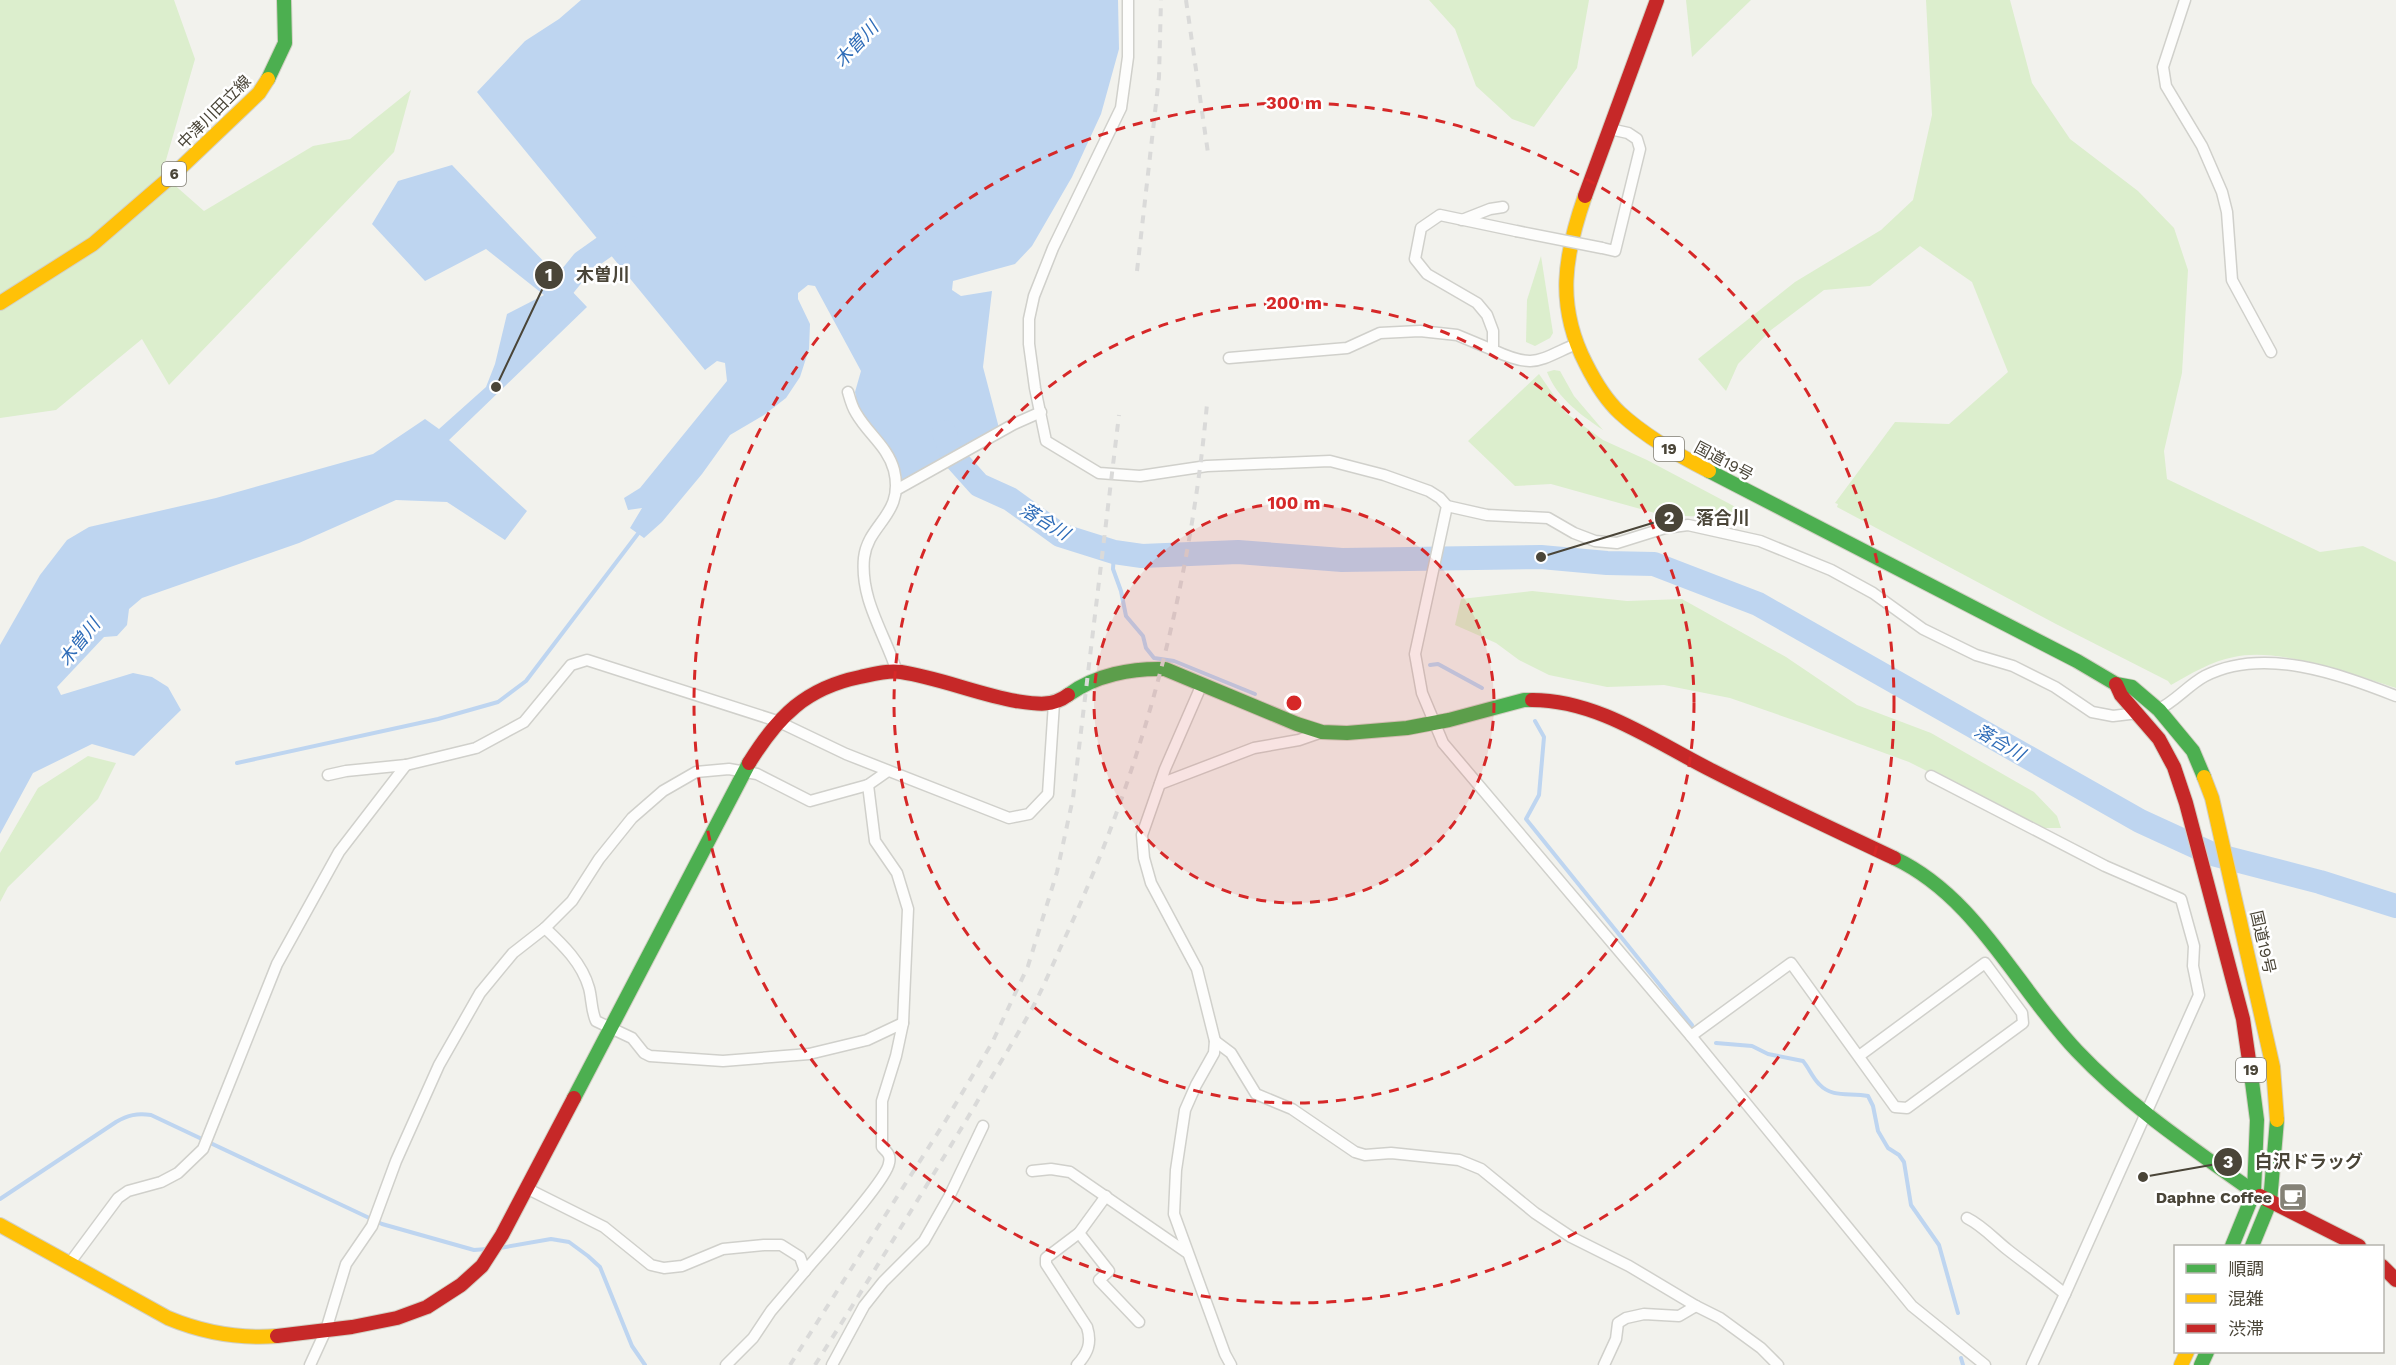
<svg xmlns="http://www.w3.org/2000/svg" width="2396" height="1365" viewBox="0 0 2396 1365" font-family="'Work Sans','Noto Sans JP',sans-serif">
<rect width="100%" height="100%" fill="#f2f2ed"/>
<g fill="#dceecd">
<polygon points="0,0 174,0 195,59 162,174 204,211 313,146 350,139 411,90 394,152 169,385 142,339 56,410 0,418"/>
<polygon points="1429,0 1589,0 1577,68 1534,127 1512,119 1476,86 1455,29"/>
<polygon points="1686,0 1751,0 1692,57"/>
<path d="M1926,0H2010L2032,83L2070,139L2138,191L2174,228L2188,270L2182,373L2164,451L2167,479L2320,552L2363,546L2396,562V688C2353,674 2279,647 2234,657C2211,661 2191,674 2171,685L2168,681L2056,624L1837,507L1838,504L1835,503L1895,422L1949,424L2008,372L1972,282L1920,246L1870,286L1824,290L1771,330L1738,364L1726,391L1698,359L1795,282L1881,230L1913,200L1932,115Z"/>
<polygon points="1541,256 1553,333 1550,338 1535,346 1526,342 1527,300"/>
<path d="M1554,370L1560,371L1574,396L1603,430C1581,415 1557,398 1547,372Z"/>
<polygon points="1539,374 1566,413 1603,440 1647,460 1745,512 1732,518 1662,515 1551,484 1515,486 1468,441"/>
<polygon points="1532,591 1627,601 1682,599 1786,657 1857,705 1931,733 2034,792 2057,816 2061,828 2040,828 1909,762 1805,724 1730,698 1664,685 1607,687 1549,675 1519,660 1496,643 1455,625 1461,599"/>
<polygon points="88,756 116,763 98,799 8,887 0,902 0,853 38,788"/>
</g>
<g fill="#bed5f0">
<polygon points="581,0 1118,0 1119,49 1101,114 1072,177 1032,246 1015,264 953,281 952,290 961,296 992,291 983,367 999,428 902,482 894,459 879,434 859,413 855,392 861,371 815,286 808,285 798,293 798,299 810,324 809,349 800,377 786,398 764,415 730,435 702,474 662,522 644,538 630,528 642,508 628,510 624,498 640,488 727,381 725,363 717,361 705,370 477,92 525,41 559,19"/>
<polygon points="452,165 587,307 449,440 527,511 505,540 447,502 396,500 299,543 142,598 129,609 127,625 117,636 104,637 57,687 61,695 133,673 152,677 168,687 181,710 134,756 92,744 33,773 0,834 0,645 40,575 67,540 89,527 216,498 373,454 425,419 439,429 486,387 495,364 507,314 544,295 486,249 425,281 372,224 398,181"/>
</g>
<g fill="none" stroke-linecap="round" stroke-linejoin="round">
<g stroke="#bed5f0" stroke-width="4">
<polyline points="1114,552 1113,569 1121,591 1126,616 1143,636 1146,648 1154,658 1174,661 1255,694"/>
<polyline points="1430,665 1438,664 1482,688"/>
<polyline points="1535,721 1544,737 1539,795 1526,819 1692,1025"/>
<polyline points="237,763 438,719 498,702 526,681 640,531"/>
<path d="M1716,1043L1752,1046L1768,1054L1803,1061C1809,1068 1812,1077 1819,1084C1833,1099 1850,1092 1868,1096L1873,1106L1878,1131L1888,1148L1899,1155L1904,1162L1911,1205L1939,1245L1958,1313"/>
<path d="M0,1199L116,1122C128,1115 137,1113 151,1115L382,1224L474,1250L487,1249"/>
<polyline points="500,1248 551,1239 569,1242 588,1256 600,1267 632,1346 645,1365"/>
<polyline points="1961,1358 1963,1365"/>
</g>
<g stroke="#bed5f0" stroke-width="24">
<polyline points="550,314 562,288 583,262 631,228"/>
<polyline points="944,432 953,456 979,485 1010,499 1060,535 1114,552 1142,556 1238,552 1342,560 1541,557 1607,563 1654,564 1758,604 2140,821 2212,854 2320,882 2396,906"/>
</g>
<g stroke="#d0d0cb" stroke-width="13">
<g id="street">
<polyline points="1128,0 1128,57 1121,108 1053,248 1034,296 1029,319 1029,344 1035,388 1046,441 1099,473 1140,476 1207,466 1330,461 1384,475 1429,491 1440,498 1447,506 1415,654 1422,693 1443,743 1691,1036 1912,1306 1985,1365"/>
<polyline points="2185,0 2163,67 2166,86 2202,146 2222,192 2227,212 2232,280 2271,352"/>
<polyline points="1462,220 1490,209 1503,207"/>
<path d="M1516,231L1440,215L1421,228L1415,259L1427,274L1477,303L1487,315L1493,331V350C1534,369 1537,361 1576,344"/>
<polyline points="1602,248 1615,251 1640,149 1637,139 1628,133 1610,129"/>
<polyline points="1229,358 1347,348 1380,333 1420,331 1457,335 1493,350"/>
<path d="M848,392C850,399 852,407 856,413C868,434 888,447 894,470C905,515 868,523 864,558C860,600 885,634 897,672"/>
<polyline points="896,490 1014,424 1041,412"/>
<polyline points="1447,506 1487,515 1548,518 1574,533 1595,541 1617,543 1665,528 1688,525 1760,541 1831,570 1873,593 1923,629 1976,655 2013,666 2055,687 2092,712 2113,716 2138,713"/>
<polyline points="1202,684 1165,769 1142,835 1144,858 1151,883 1197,969 1215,1041 1214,1053 1196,1085 1185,1110 1176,1170 1174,1214 1225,1354 1231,1365"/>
<path d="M2157,710C2174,703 2188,685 2205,676C2264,646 2339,674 2396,696"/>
<polyline points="328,775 346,771 406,765 476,748 524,722 571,665 587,660 777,721 846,754 1009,818 1029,814 1048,794 1054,703"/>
<polyline points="1931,776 2105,866 2181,899 2194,946 2193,966 2199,995 2065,1294"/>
<polyline points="1160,784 1254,748 1299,740 1322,732"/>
<path d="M545,928C563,945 582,963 589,988C592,999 591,1010 596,1021L632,1038L644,1053L650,1056L723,1061L809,1054L867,1040L903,1023"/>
<polyline points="1691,1036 1791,963 1895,1107 1907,1108 2023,1023 2022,1013 1985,963 1859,1056"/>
<polyline points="1215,1041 1231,1053 1256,1094 1292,1109 1355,1152 1365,1155 1391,1153 1459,1160 1481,1169 1535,1213 1571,1237 1629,1266 1696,1306 1720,1318 1761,1348 1778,1365"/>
<polyline points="1032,1171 1051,1169 1070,1172 1186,1252"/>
<path d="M526,1188L604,1227L651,1265L664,1268L682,1266L723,1249L764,1245H781L800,1257L805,1271C820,1253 887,1180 889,1163C891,1155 887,1152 882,1147V1101L896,1056L903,1023L908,909L897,873L875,841L868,785"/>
<path d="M1967,1218C1983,1226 1994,1239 2008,1250C2027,1265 2046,1278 2065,1294L2032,1365"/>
<polyline points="1079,1233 1109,1271 1099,1280 1139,1322"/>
<polyline points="69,1264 118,1198 128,1191 161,1182 178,1173 203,1149 277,964 339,852 406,765"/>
<polyline points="310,1365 326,1330 346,1264 372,1226 396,1161 439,1065 480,993 513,953 545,928 572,901 599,859 632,818 663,791 696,772 729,769 757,774 810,801 868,785 888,771"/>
<polyline points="726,1365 753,1338 771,1311 805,1271"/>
<polyline points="832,1365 864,1306 883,1282 924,1241 949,1197 983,1126"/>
<path d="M1077,1365C1088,1353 1092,1343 1087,1327L1046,1264V1258L1079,1233L1106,1196"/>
<polyline points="1604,1365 1616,1339 1618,1323 1626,1318 1644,1314 1679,1316 1696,1306"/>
</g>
</g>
<g stroke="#d2d0c4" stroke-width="16">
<g id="fast">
<polyline points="268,79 285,43 284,0"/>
<polyline points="1709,471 2077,661 2116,684 2132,687 2159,710 2193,751 2204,777"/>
<path d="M1068,695C1095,675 1132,668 1165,669L1297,724L1322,732L1347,733L1407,728L1449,720L1524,700H1532"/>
<path d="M1894,858C1977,897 2016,987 2077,1051C2129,1106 2192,1148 2254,1192"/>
<polyline points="574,1098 749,763"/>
<polyline points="2232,1246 2254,1192 2257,1120 2251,1074"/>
<polyline points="2252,1246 2270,1202 2277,1120"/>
<polyline points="2201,1365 2207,1352"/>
</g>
</g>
<g stroke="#d2d0c4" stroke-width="16">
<g id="slow">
<path d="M1585,196C1564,256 1556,306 1586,364C1595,382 1606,400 1620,413C1646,437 1678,455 1709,471"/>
<polyline points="0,303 93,244 174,174 259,93 268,79"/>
<polyline points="2204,777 2212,798 2273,1067 2277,1120"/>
<path d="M0,1225L168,1318C204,1333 238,1339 277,1336"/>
<polyline points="2181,1365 2187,1352"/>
</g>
</g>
<g stroke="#d2d0c4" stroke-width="16">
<g id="jam">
<polyline points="1585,196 1657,0"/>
<polyline points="2116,684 2121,695 2159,739 2174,767 2186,803 2243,1019 2251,1074"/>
<path d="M1532,700C1598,700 1655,742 1713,771C1772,801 1833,829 1894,858"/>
<path d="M749,763C778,716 806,688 860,677C874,674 888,670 901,672C940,678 977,694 1016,701C1036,704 1052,707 1068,695"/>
<polyline points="2260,1196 2359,1246"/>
<polyline points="2382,1266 2396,1280"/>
<polyline points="277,1336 352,1327 397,1318 427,1307 461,1285 482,1266 502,1235 574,1098"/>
</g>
</g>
<use href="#street" stroke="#fdfdfc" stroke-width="10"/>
<use href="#fast" stroke="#4caf50" stroke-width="14"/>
<use href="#slow" stroke="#ffc107" stroke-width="14"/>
<use href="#jam" stroke="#c62828" stroke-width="14"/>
<g stroke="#dadad9" stroke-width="4" stroke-dasharray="8 8" stroke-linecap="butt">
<polyline points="1186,0 1208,153"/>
<polyline points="1137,271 1159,77 1161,0"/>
<polyline points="790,1365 946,1120 992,1043 1028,966 1057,872 1073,798 1119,415"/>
<path d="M815,1365C869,1280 921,1195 973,1109C991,1077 1011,1046 1029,1014C1042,991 1052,966 1063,942C1142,773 1190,591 1207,404"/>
</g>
<g stroke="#d0d0cb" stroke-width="13" stroke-linecap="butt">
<polyline id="street-bridge" points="1516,231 1602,248"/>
</g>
<use href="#street-bridge" stroke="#fdfdfc" stroke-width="10"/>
</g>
<circle cx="1294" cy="703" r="200" fill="#d62828" fill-opacity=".12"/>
<g fill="none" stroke="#d62828" stroke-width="3" stroke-dasharray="10 8">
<circle cx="1294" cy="703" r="200"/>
<circle cx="1294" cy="703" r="400"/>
<circle cx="1294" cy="703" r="600"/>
</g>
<defs>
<g id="cafe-square" transform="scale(1.5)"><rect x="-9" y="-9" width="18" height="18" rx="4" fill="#858277" stroke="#fff"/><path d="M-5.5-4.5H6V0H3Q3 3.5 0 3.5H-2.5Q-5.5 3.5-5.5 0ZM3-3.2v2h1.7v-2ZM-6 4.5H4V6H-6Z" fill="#fff"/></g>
</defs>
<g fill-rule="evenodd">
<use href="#cafe-square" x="2293" y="1197"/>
</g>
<g text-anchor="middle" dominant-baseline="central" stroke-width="5" stroke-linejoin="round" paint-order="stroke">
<g fill="#fff" stroke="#807d74" stroke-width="1.5">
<rect x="162" y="162" width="24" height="24" rx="4.5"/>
<rect x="1654" y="437" width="30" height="24" rx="4.5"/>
<rect x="2236" y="1058" width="30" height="24" rx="4.5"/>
</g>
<g font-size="15" font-weight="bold" fill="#4a4538">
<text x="174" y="174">6</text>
<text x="1669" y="449">19</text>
<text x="2251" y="1070">19</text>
</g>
<g font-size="16" fill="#4a4538" stroke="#fff">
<text transform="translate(214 112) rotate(-45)">中津川田立線</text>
<text transform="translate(1724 461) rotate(28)">国道19号</text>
<text transform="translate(2263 942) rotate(77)">国道19号</text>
</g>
<g font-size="16" font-weight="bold" fill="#4a4538" stroke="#fff" text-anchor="end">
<text x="2272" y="1197">Daphne Coffee</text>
</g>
<g font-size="18" font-style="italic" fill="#2e6cb8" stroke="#fff">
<text transform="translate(856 44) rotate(-47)">木曽川</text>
<text transform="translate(1045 521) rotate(31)">落合川</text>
<text transform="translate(79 642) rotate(-52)">木曽川</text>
<text transform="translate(2000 742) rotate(30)">落合川</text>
</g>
</g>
<circle cx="1294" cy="703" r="9" fill="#d62828" stroke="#fff" stroke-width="3"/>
<g font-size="18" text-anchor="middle" font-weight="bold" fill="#d62828" stroke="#fff" stroke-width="5" stroke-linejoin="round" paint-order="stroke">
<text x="1294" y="109">300 m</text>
<text x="1294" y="309">200 m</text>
<text x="1294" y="509">100 m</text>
</g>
<path fill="none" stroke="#4a4538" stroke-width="2" d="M496 387L549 275M1541 557L1669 518M2143 1177L2228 1162"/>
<g fill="#4a4538" stroke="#fff" stroke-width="2">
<circle cx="496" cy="387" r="6"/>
<circle cx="1541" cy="557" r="6"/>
<circle cx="2143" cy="1177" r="6"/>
<circle cx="549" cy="275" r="15"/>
<circle cx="1669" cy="518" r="15"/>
<circle cx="2228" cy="1162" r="15"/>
</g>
<g font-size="18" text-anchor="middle" font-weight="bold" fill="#fff">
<text x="549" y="281">1</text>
<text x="1669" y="524">2</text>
<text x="2228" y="1168">3</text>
</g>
<g font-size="18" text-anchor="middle" font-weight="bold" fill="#4a4538" stroke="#fff" stroke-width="5" stroke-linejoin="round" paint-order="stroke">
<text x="603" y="281">木曽川</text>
<text x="1723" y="524">落合川</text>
<text x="2309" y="1168">白沢ドラッグ</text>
</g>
<rect x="2174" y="1245" width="210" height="108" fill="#ffffff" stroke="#b7b5af" stroke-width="1.5"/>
<rect x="2186" y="1264" width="30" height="9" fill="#4caf50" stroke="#b7b5af" stroke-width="1.5"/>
<text x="2228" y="1275" font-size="18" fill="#4a4538">順調</text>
<rect x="2186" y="1294" width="30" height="9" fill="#ffc107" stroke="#b7b5af" stroke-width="1.5"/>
<text x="2228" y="1305" font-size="18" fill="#4a4538">混雑</text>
<rect x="2186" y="1324" width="30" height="9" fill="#c62828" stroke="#b7b5af" stroke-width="1.5"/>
<text x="2228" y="1335" font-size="18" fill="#4a4538">渋滞</text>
</svg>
